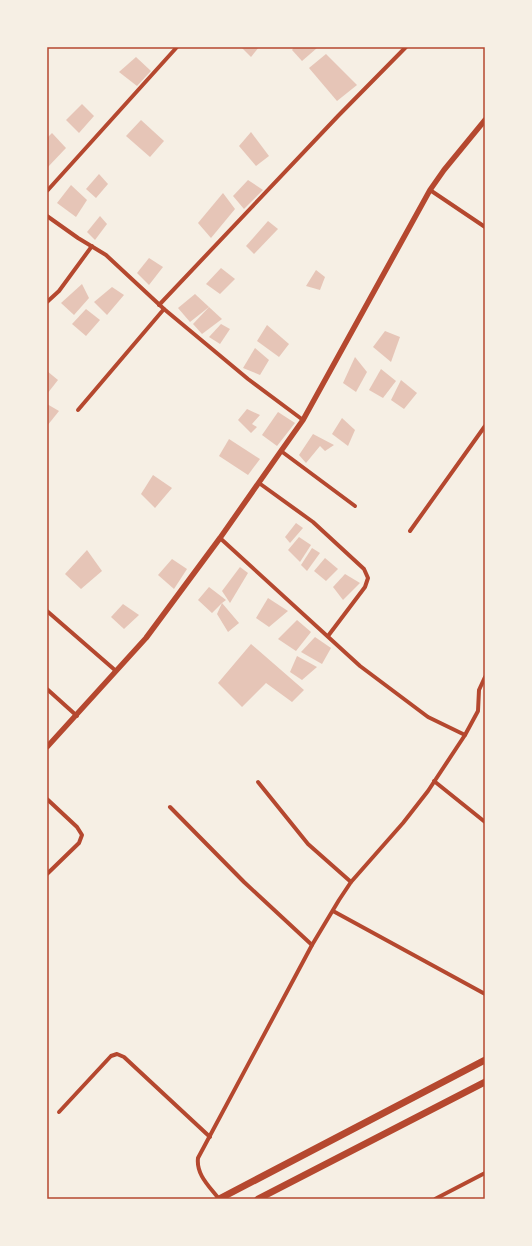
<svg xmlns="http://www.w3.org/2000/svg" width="532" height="1246" viewBox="0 0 532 1246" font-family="Mulish,sans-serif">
<rect width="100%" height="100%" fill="#f6efe4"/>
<g fill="#e6c5b7">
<polygon points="241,47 259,47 251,57"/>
<polygon points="294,47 316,47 317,48 302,61 292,50"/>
<polygon points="326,54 357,85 337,101 309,68"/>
<polygon points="136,57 151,71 137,86 119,72"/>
<polygon points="82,104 94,116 79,133 66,120"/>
<polygon points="141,120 164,141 150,157 126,136"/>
<polygon points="251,132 269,156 256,166 239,146"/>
<polygon points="52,133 66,148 47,168 47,138"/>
<polygon points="99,174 108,184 96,198 86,189"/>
<polygon points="248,180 263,190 244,209 233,196"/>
<polygon points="71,185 87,200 76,217 57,203"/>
<polygon points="223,193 235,209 211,238 198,223"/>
<polygon points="100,216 107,224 95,240 87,232"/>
<polygon points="268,221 278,229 254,254 246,246"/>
<polygon points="149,258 163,267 149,285 137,273"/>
<polygon points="221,268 235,279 220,294 206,284"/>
<polygon points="316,270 325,277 320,290 306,286"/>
<polygon points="82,284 89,298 74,315 61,303"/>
<polygon points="112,287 124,295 107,315 94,302"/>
<polygon points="195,294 209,307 190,322 178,308"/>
<polygon points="209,307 222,319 202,334 193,324"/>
<polygon points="86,309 100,320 86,336 72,324"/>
<polygon points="221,324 230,329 220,344 209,337"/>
<polygon points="267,325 289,344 279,357 257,341"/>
<polygon points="385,331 400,337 391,362 373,347"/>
<polygon points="255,348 269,360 260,375 243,368"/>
<polygon points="355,357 367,372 356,392 343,383"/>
<polygon points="381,369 396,381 383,398 369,390"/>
<polygon points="47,371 58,380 47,394"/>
<polygon points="401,380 417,393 404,409 391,400"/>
<polygon points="47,404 59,411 47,426"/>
<polygon points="247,409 260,415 252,424 257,427 251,433 238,420"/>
<polygon points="278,412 295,423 277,446 262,435"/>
<polygon points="342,418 355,430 348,446 332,434"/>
<polygon points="313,434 334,445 325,451 320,446 306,463 299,455"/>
<polygon points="229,439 260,459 248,475 219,456"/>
<polygon points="153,475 172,488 155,508 141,494"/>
<polygon points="296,523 303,528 290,543 285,537"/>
<polygon points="299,537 311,545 300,562 288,550"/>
<polygon points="312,548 320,553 307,571 301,565"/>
<polygon points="87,550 102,571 81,589 65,574"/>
<polygon points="325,558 338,569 326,581 314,571"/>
<polygon points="172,559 187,569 174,589 158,575"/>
<polygon points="240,567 248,573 230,603 222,591"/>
<polygon points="345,574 360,583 343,600 333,587"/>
<polygon points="209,587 226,600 222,603 239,623 228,632 217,614 222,603 212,613 198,600"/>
<polygon points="268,598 288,611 269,627 256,618"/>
<polygon points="123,604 139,615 124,629 111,617"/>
<polygon points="297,620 311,632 296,651 278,639"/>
<polygon points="315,637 331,648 322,664 301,652"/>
<polygon points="251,644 304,690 292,702 266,683 242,707 218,683"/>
<polygon points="297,656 317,667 302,680 290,672"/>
</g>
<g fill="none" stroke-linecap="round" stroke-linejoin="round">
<g stroke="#b5482f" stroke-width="4">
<polyline points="430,190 485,227"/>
<polyline points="47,191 177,47"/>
<polyline points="47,216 78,238 106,255 164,309 248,379 303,420"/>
<polyline points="47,302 59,291 92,246"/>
<polyline points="159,305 338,116 406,47"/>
<polyline points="78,410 164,309"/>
<polyline points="281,451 355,506"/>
<polyline points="259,483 313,522 364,569 368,578 365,587 328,636"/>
<polyline points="410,531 485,426"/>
<polyline points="220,538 360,666 428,717 465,735"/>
<polyline points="47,611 116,671"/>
<polyline points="47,689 77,716"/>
<polyline points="434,781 485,822"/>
<polyline points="258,782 308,844 351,882"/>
<polyline points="47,799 77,827 82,835 79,843 47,874"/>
<polyline points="170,807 244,882 312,945"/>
<polyline points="333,911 485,994"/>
<polyline points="59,1112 111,1056 117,1054 124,1057 210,1137"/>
<path d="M219,1199C210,1187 196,1175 198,1158L312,945L339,900L351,882L403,823L428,791L465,735L478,711L479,690L485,677"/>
<polyline points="435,1199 485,1173"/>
</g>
<polyline stroke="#b5482f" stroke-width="5.5" points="47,747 146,638 220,538 281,451 303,420 430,190 444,170 485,120"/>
<g stroke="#b5482f" stroke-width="7">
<polyline points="219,1199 485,1060"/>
<polyline points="258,1199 485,1082"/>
</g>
</g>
<rect width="532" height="1246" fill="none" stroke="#f6efe4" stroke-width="96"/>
<rect x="48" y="48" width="436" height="1150" fill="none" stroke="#b5482f" stroke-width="1.5"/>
</svg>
